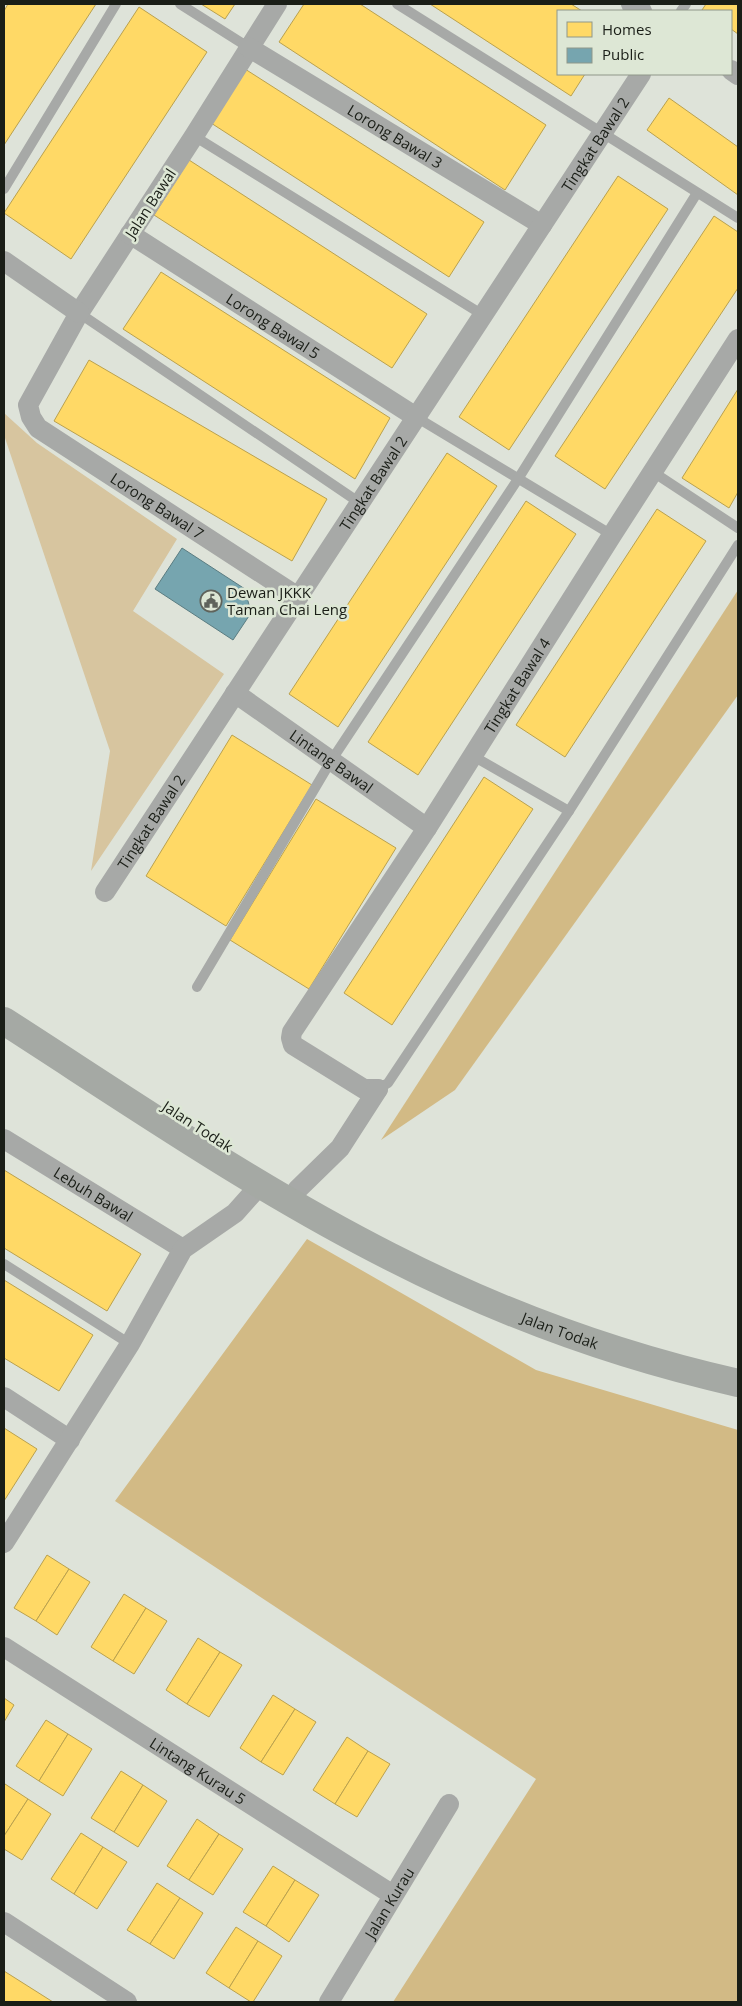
<svg xmlns="http://www.w3.org/2000/svg" width="742" height="2006" viewBox="0 0 742 2006" font-family="'Open Sans',sans-serif">
<rect width="100%" height="100%" fill="#dee3d9"/>
<polygon fill="#d7c59f" points="4,413 37,443 177,539 133,611 224,674 91,871 110,751 4,435"/>
<g fill="#d2ba85">
<polygon points="738,590 738,695 455,1090 381,1140"/>
<polygon points="307,1239 536,1370 738,1430 738,2002 393,2002 536,1779 115,1501"/>
</g>
<g fill="#ffd966" stroke="#baa14e">
<polygon points="8,4 96,4 4,145 4,11"/>
<polygon points="201,4 235,4 225,19"/>
<polygon points="304,4 360,4 546,125 505,190 279,42"/>
<polygon points="430,4 571,4 582,11 558,11 558,74 585,74 571,96"/>
<polygon points="706,4 738,4 738,34 731,29 731,11 703,11 702,10"/>
<polygon points="139,7 207,52 71,259 4,213"/>
<polygon points="245,69 484,222 449,277 211,123"/>
<polygon points="669,98 738,147 738,195 647,130"/>
<polygon points="189,160 427,314 392,368 154,215"/>
<polygon points="618,176 668,209 509,450 459,417"/>
<polygon points="714,216 738,232 738,288 605,489 555,456"/>
<polygon points="161,272 390,418 355,479 123,329"/>
<polygon points="89,360 327,499 292,561 54,421"/>
<polygon points="738,389 738,492 729,508 682,478"/>
<polygon points="447,453 497,486 338,727 289,694"/>
<polygon points="526,501 576,534 418,775 368,742"/>
<polygon points="657,509 706,541 565,757 516,725"/>
<polygon points="232,735 312,785 226,926 146,876"/>
<polygon points="484,777 533,809 392,1025 344,993"/>
<polygon points="316,799 396,848 309,989 230,940"/>
<polygon points="4,1170 141,1254 107,1311 4,1248"/>
<polygon points="4,1280 93,1335 59,1391 4,1358"/>
<polygon points="4,1428 37,1449 4,1501"/>
<polygon points="47,1555 69,1569 36,1621 14,1608"/>
<polygon points="69,1569 90,1582 57,1635 36,1621"/>
<polygon points="124,1594 146,1608 113,1661 91,1647"/>
<polygon points="146,1608 167,1621 134,1674 113,1661"/>
<polygon points="198,1638 220,1652 187,1704 166,1690"/>
<polygon points="220,1652 242,1665 209,1717 187,1704"/>
<polygon points="273,1695 295,1709 261,1762 240,1748"/>
<polygon points="4,1698 14,1705 4,1722"/>
<polygon points="295,1709 316,1722 283,1775 261,1762"/>
<polygon points="46,1720 68,1734 39,1781 16,1766"/>
<polygon points="68,1734 92,1749 63,1796 39,1781"/>
<polygon points="347,1737 368,1751 335,1804 313,1790"/>
<polygon points="368,1751 390,1764 357,1817 335,1804"/>
<polygon points="121,1771 143,1785 114,1832 91,1818"/>
<polygon points="5,1784 28,1799 4,1836 4,1787"/>
<polygon points="143,1785 167,1801 138,1847 114,1832"/>
<polygon points="28,1799 51,1814 22,1860 4,1849 4,1836"/>
<polygon points="197,1819 219,1834 189,1880 167,1866"/>
<polygon points="81,1833 103,1847 74,1894 51,1879"/>
<polygon points="219,1834 243,1849 213,1895 189,1880"/>
<polygon points="103,1847 127,1862 97,1909 74,1894"/>
<polygon points="273,1866 295,1880 266,1926 243,1912"/>
<polygon points="295,1880 319,1895 289,1942 266,1926"/>
<polygon points="157,1883 180,1898 150,1944 127,1930"/>
<polygon points="180,1898 203,1913 174,1959 150,1944"/>
<polygon points="236,1927 258,1941 229,1988 206,1973"/>
<polygon points="258,1941 282,1956 253,2002 251,2002 229,1988"/>
<polygon points="4,1971 53,2002 4,2002"/>
</g>
<polygon fill="#76a5af" stroke="#5a7c81" points="182,548 245,589 251,613 233,640 155,589"/>
<g fill="none" stroke-linecap="round" stroke-linejoin="round">
<g stroke="#a7a9a7" stroke-width="10">
<polyline points="180,4 248,47"/>
<polyline points="397,4 738,218"/>
<polyline points="681,11 686,4"/>
<polyline points="194,136 483,315"/>
<polyline points="4,189 116,4"/>
<polyline points="79,313 360,503"/>
<polyline points="416,417 612,535"/>
<polyline points="653,472 738,528"/>
<polyline points="473,756 569,811"/>
<polyline points="197,987 331,761 518,479 697,193"/>
<polyline points="378,1089 388,1083 569,811 738,545"/>
<polyline points="4,1264 130,1344"/>
</g>
<g stroke="#a7a9a7" stroke-width="20">
<path id="s1" d="M277,4L194,136L79,313L28,405L31,417L38,428L298,597"/>
<polyline points="631,4 642,11"/>
<path id="s2" d="M248,47L542,225"/>
<polyline points="731,70 738,75"/>
<path id="s3" d="M130,234L416,417"/>
<polyline points="4,261 79,313"/>
<path id="s4" d="M235,693L427,828"/>
<path id="s5" d="M105,892L641,74"/>
<path id="s6" d="M378,1089H364L293,1045L291,1038L292,1032L427,828L612,535L738,339"/>
<path id="s7" d="M4,1139L183,1249"/>
<polyline points="297,1190 340,1148 378,1089"/>
<polyline points="4,1397 70,1440"/>
<polyline points="4,1543 130,1344 183,1249 235,1213 260,1185"/>
<path id="s8" d="M4,1647L393,1895"/>
<polyline points="4,1922 127,2002"/>
<path id="s9" d="M329,2002L449,1804"/>
</g>
<path stroke="#a5a9a4" stroke-width="28" id="s10" d="M4,1021C130,1102 255,1188 389,1256C498,1312 618,1356 738,1383"/>
</g>
<defs>
<g id="civic-ring" transform="scale(1.125)"><circle r="9.5" fill="#dde7d5" stroke="#5f635b" stroke-width="1.5"/><path d="M-.6-6.5H3V-4.5H.6V-3L4-1V1h2V6H-6V1h2V-1L-.6-3ZM-1.2 2.5V6h2.4V2.5Z" fill="#5f635b"/></g>
</defs>
<g fill-rule="evenodd">
<use href="#civic-ring" x="211" y="601"/>
</g>
<g text-anchor="middle" dominant-baseline="central" stroke-width="5" stroke-linejoin="round" paint-order="stroke">
<g font-size="15" fill="#1a1e17" stroke="#dde7d5">
<text stroke="none"><textPath href="#s2" startOffset="172">Lorong Bawal 3</textPath></text>
<text stroke="none"><textPath href="#s5" startOffset="894">Tingkat Bawal 2</textPath></text>
<text transform="translate(150 203) rotate(-57)">Jalan Bawal</text>
<text stroke="none"><textPath href="#s3" startOffset="170">Lorong Bawal 5</textPath></text>
<text stroke="none"><textPath href="#s5" startOffset="489">Tingkat Bawal 2</textPath></text>
<text stroke="none"><textPath href="#s1" startOffset="640">Lorong Bawal 7</textPath></text>
<text stroke="none"><textPath href="#s6" startOffset="524">Tingkat Bawal 4</textPath></text>
<text stroke="none"><textPath href="#s4" startOffset="118">Lintang Bawal</textPath></text>
<text stroke="none"><textPath href="#s5" startOffset="84">Tingkat Bawal 2</textPath></text>
<text transform="translate(198 1126) rotate(33)">Jalan Todak</text>
<text stroke="none"><textPath href="#s7" startOffset="105">Lebuh Bawal</textPath></text>
<text stroke="none"><textPath href="#s10" startOffset="638">Jalan Todak</textPath></text>
<text stroke="none"><textPath href="#s8" startOffset="230">Lintang Kurau 5</textPath></text>
<text stroke="none"><textPath href="#s9" startOffset="116">Jalan Kurau</textPath></text>
</g>
<g font-size="15" fill="#1a1e17" stroke="#dde7d5" text-anchor="start">
<text x="227" y="592">Dewan JKKK<tspan x="227" dy="17">Taman Chai Leng</tspan></text>
</g>
</g>
<rect width="742" height="2006" fill="none" stroke="#1a1e17" stroke-width="10"/>
<rect x="557" y="10" width="175" height="65" fill="#dde7d5" stroke="#8f9789"/>
<rect x="567" y="22" width="25" height="15" fill="#ffd966" stroke="#8f9789"/>
<text x="602" y="35" font-size="15" fill="#1a1e17">Homes</text>
<rect x="567" y="48" width="25" height="15" fill="#76a5af" stroke="#8f9789"/>
<text x="602" y="60" font-size="15" fill="#1a1e17">Public</text>
</svg>
